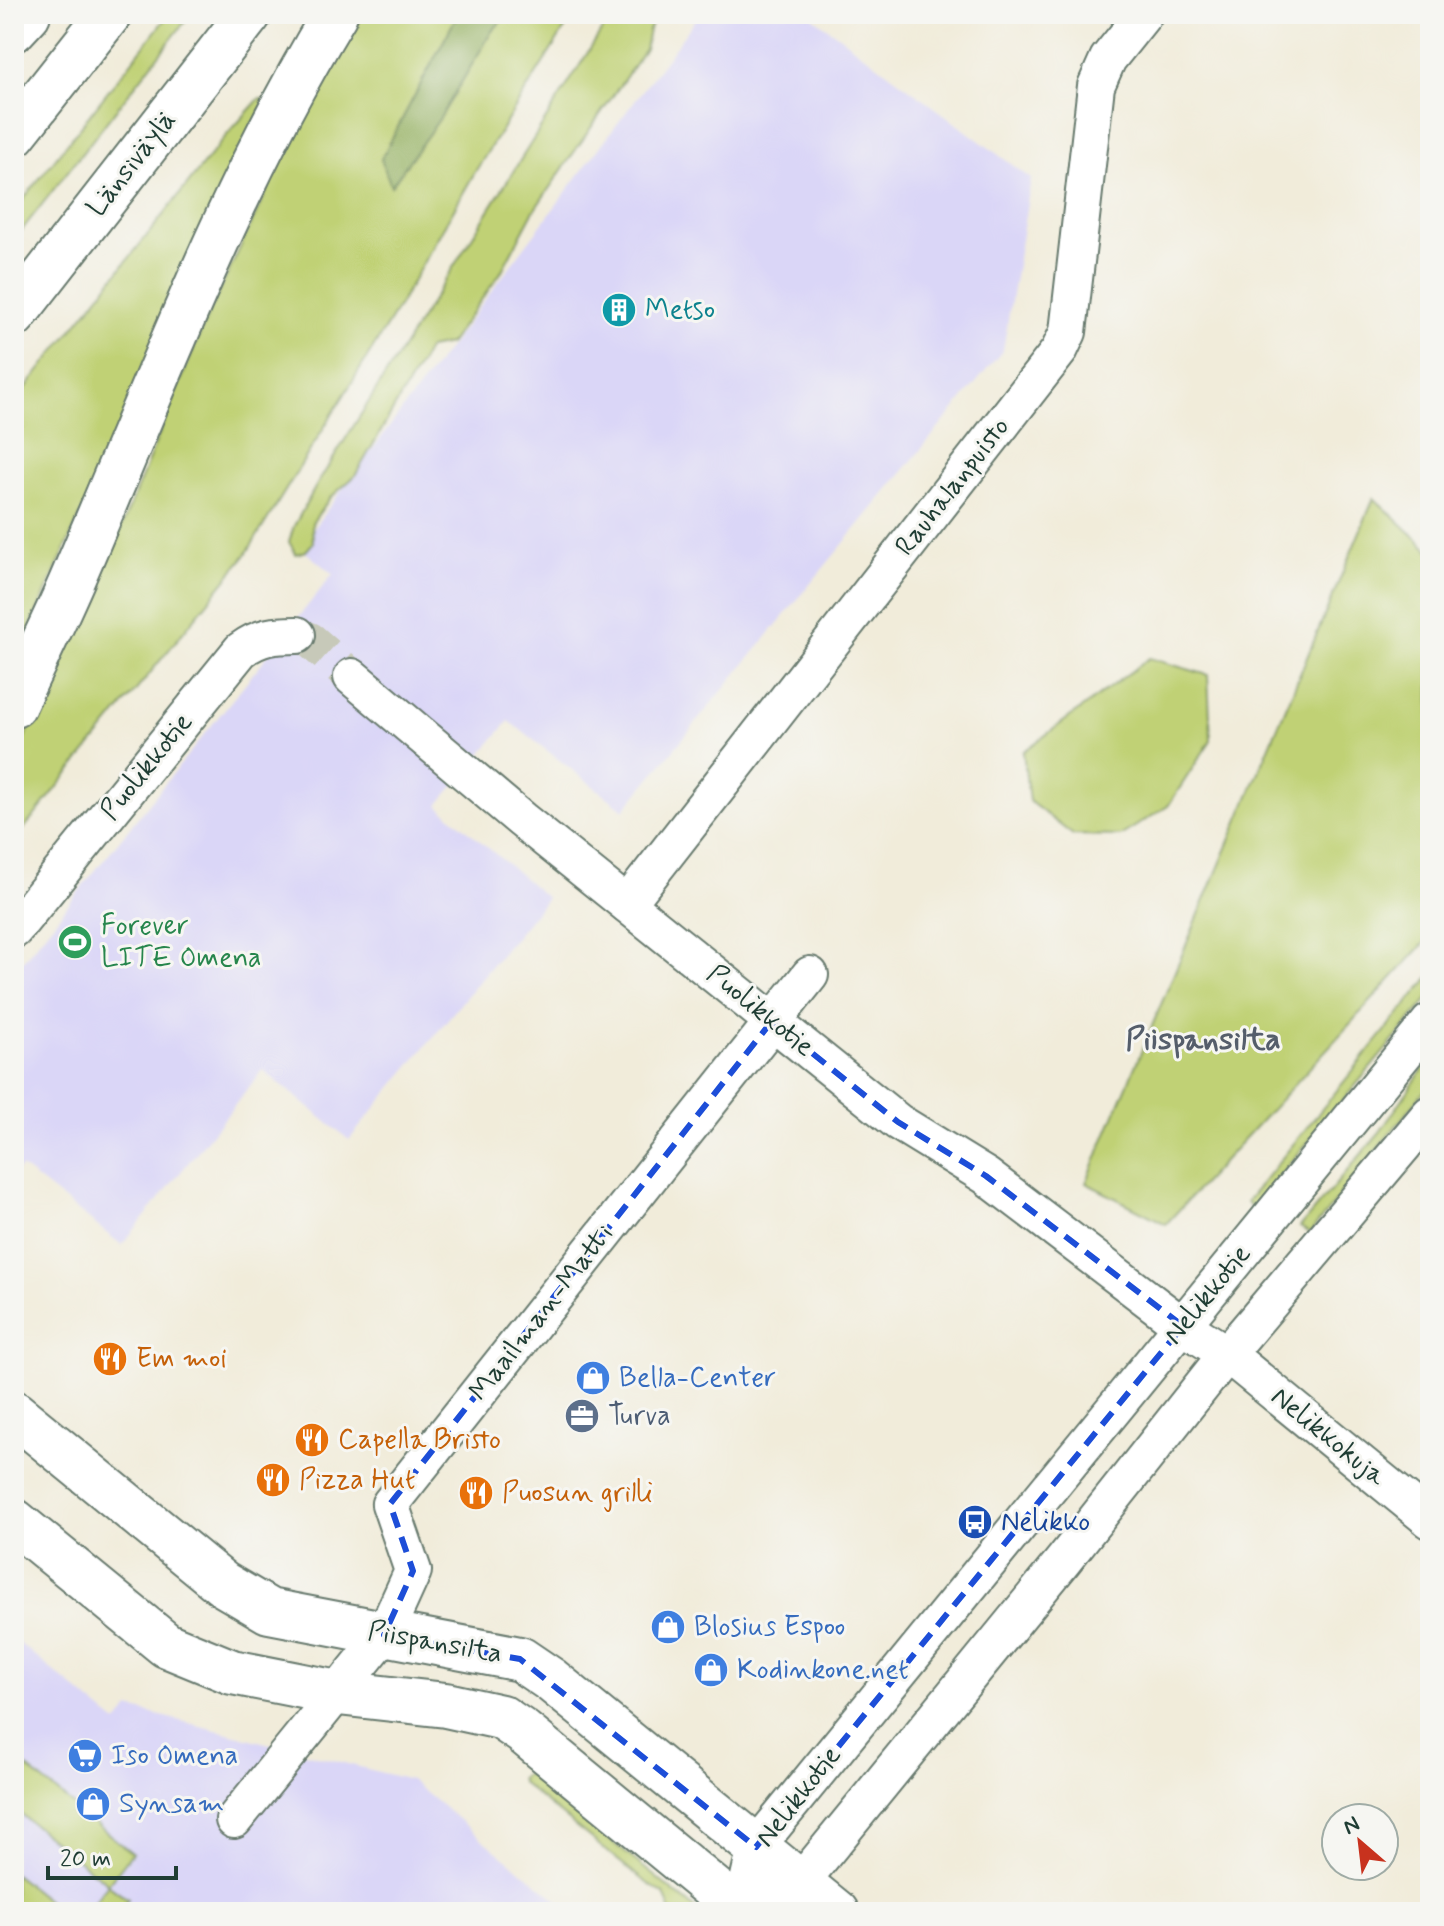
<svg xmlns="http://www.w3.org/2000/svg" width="1444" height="1926" viewBox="0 0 1444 1926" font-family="Mynerve,sans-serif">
<rect width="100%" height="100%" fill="#f6f6f2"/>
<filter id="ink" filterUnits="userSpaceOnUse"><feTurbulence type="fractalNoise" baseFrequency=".0125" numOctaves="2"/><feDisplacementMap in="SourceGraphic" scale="16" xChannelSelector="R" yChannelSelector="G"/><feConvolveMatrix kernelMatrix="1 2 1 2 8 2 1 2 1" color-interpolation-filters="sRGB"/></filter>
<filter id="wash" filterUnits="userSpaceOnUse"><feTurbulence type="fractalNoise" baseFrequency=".006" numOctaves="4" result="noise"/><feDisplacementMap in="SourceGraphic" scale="32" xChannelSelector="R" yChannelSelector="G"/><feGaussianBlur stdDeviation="1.8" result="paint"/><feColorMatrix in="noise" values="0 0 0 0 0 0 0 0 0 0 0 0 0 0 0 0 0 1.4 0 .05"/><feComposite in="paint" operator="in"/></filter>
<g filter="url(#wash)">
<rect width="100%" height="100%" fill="#f1ecda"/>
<g fill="#dad6f7">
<polygon points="700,14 809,14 1031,179 1003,350 624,810 509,721 438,805 547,898 349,1140 263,1070 122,1245 21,1167 14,1174 14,972 333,574 299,547"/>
<polygon points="14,1639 117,1723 130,1708 410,1780 572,1912 14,1912"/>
</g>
<g fill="#c0d174" stroke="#708754" stroke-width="2">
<polygon points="169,14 191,14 14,240 14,211"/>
<polygon points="363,14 458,14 381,159 392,185 440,118 492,31 508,14 574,14 475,172 394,314 245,556 14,841 14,759 99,582 204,324 289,144"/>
<polygon points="612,14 658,14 649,30 645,49 533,212 500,274 449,344 429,348 355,476 330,498 312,523 313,543 306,551 296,554 289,542 294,526 316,486"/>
<polygon points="259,99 266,99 14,664 14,403 226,136"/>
<polygon points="1374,498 1430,551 1430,937 1166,1224 1086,1183"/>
<polygon points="1149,658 1208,675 1211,740 1168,806 1120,836 1073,835 1029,801 1023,752"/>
<polygon points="1430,976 1430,997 1252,1209 1247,1201"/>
<polygon points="1430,1059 1430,1084 1310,1233 1300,1227 1380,1132"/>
<polygon points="14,1757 132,1853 108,1884 128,1899 116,1912 86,1912 108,1884 14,1809"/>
<polygon points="528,1774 699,1912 671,1912 664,1894 644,1881 523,1784 520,1779 523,1775"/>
<polygon points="14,1874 62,1912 14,1912"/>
</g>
<polygon fill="#98b366" stroke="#5c784d" stroke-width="2" points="458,14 508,14 492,31 440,118 391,186 381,159"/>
</g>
<g filter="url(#ink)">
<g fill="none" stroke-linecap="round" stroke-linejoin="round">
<polyline stroke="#c7c9b9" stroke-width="36" stroke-dasharray="36 18" stroke-linecap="butt" points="297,635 310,640 352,677"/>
<g stroke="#687a6e" stroke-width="40">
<g id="street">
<polyline points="352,677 522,820 898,1122 986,1176 1183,1326 1227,1354 1430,1520"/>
<polyline points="627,904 1059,351 1068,332 1096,86 1108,59 1144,14"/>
<path d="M14,930L241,650C260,636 274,635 297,635"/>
<polyline points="234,1820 384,1635 413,1571 390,1504 810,975"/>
<polyline points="741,1912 756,1847 1430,1022"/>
<polyline points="741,1912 800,1883 1063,1561 1227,1354 1430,1114"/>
</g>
</g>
<g stroke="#687a6e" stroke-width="48">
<g id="primary">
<polyline points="14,1413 223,1584 269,1611 520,1659 551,1680 836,1912"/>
<polyline points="14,1521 166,1645 232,1672 338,1693 446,1705 501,1717 523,1732 742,1912"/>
</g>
</g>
<g stroke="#687a6e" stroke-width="48">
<g id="highway">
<polyline points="14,29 28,14"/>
<polyline points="14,134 109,14"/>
<polyline points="14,315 249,14"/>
<path d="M14,705C34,661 56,618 75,573C156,385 228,190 335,14"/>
</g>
</g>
<use href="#street" stroke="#fff" stroke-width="36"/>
<use href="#primary" stroke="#fff" stroke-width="44"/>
<use href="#highway" stroke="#fff" stroke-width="44"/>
</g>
</g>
<path fill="none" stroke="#1d4ed8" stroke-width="6" stroke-dasharray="16 10" stroke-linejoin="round" d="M772,1021L898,1122L986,1176L1183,1326L756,1847L520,1659L384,1635L413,1571L390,1504Z"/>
<defs>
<g id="building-disc" transform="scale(1.8)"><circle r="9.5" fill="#0f9aa8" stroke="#f6f6f2"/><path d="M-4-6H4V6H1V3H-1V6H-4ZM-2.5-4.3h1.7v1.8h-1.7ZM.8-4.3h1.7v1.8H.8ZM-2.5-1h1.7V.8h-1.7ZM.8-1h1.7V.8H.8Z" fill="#fff"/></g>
<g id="stadium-disc" transform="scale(1.8)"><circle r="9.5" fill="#2e9e5b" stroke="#f6f6f2"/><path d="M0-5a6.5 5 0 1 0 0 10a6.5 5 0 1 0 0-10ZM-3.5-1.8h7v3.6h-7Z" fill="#fff"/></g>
<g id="restaurant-disc" transform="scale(1.8)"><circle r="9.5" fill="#e8710a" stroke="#f6f6f2"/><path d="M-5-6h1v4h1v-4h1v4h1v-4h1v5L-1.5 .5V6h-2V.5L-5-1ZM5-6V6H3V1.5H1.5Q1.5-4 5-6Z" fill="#fff"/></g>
<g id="shop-disc" transform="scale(1.8)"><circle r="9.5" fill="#3f7fe0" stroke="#f6f6f2"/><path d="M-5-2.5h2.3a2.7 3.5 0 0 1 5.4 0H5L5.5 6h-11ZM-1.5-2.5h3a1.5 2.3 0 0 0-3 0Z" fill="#fff"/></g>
<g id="office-disc" transform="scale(1.8)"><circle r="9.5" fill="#5c6f8a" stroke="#f6f6f2"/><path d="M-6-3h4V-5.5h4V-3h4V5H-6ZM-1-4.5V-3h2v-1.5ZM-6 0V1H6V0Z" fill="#fff"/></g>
<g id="bus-disc" transform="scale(1.8)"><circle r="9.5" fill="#1a4fb4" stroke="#f6f6f2"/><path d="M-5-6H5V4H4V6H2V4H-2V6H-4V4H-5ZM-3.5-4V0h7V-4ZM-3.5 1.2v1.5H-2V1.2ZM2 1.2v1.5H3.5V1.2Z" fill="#fff"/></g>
<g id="supermarket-disc" transform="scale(1.8)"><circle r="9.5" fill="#3f7fe0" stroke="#f6f6f2"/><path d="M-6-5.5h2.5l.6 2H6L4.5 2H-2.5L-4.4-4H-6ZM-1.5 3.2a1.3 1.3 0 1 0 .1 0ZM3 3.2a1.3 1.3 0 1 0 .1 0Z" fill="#fff"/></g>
</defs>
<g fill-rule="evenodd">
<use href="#building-disc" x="619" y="310"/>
<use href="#stadium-disc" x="75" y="942"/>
<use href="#restaurant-disc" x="110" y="1359"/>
<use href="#shop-disc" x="593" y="1378"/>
<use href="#office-disc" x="582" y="1416"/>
<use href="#restaurant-disc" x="312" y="1440"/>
<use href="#restaurant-disc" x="273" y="1480"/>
<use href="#restaurant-disc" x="476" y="1493"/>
<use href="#bus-disc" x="975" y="1522"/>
<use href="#shop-disc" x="668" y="1627"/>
<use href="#shop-disc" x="711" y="1670"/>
<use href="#supermarket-disc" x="85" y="1756"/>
<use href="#shop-disc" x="93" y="1804"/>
</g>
<g text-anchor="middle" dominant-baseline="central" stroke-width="6" stroke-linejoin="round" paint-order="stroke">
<g font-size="28" fill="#1f3d34" stroke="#f6f6f2">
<text transform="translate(132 164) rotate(-52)">Länsiväylä</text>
<text transform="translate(953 487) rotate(-52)">Rauhalanpuisto</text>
<text transform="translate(147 767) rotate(-51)">Puolikkotie</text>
<text transform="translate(760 1011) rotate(39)">Puolikkotie</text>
<text transform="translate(1208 1295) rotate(-51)">Nelikkotie</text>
<text transform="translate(542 1313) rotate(-52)">Maailman-Matti</text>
<text transform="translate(1328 1437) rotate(39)">Nelikkokuja</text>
<text transform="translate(435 1643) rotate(10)">Piispansilta</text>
<text transform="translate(799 1797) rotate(-52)">Nelikkotie</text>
</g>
<g font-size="28" fill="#0d838f" stroke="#f6f6f2" text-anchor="start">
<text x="645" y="310">Metso</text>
</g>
<g font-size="28" fill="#27864d" stroke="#f6f6f2" text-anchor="start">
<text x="101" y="926">Forever<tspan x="101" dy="32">LITE Omena</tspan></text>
</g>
<g font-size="28" fill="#c56008" stroke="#f6f6f2" text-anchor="start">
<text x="136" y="1359">Em moi</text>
<text x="338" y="1440">Capella Bristo</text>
<text x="299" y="1480">Pizza Hut</text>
<text x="502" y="1493">Puosun grilli</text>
</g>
<g font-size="28" fill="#366cbe" stroke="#f6f6f2" text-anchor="start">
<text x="619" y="1378">Bella-Center</text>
<text x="694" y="1627">Blosius Espoo</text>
<text x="737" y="1670">Kodinkone.net</text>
<text x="111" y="1756">Iso Omena</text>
<text x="119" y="1804">Synsam</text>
</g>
<g font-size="28" fill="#4e5e75" stroke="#f6f6f2" text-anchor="start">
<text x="608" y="1416">Turva</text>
</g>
<g font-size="28" fill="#164399" stroke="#f6f6f2" text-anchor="start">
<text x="1001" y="1522">Nelikko</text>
</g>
<g font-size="32" font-weight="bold" fill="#555e6b" stroke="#f6f6f2">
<text x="1203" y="1040">Piispansilta</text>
</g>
</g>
<rect width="1444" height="1926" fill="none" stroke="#f6f6f2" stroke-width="48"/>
<g transform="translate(1360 1842) rotate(332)"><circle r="38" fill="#f6f6f2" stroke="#a0aca6" stroke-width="2"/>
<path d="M0-6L14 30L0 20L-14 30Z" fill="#c8321e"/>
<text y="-12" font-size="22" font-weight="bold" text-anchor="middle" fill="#1f3d34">N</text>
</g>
<path d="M48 1866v12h128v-12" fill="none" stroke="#1f3d34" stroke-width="4"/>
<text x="60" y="1866" font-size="24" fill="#1f3d34" stroke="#f6f6f2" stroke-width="6" paint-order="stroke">20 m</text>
</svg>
